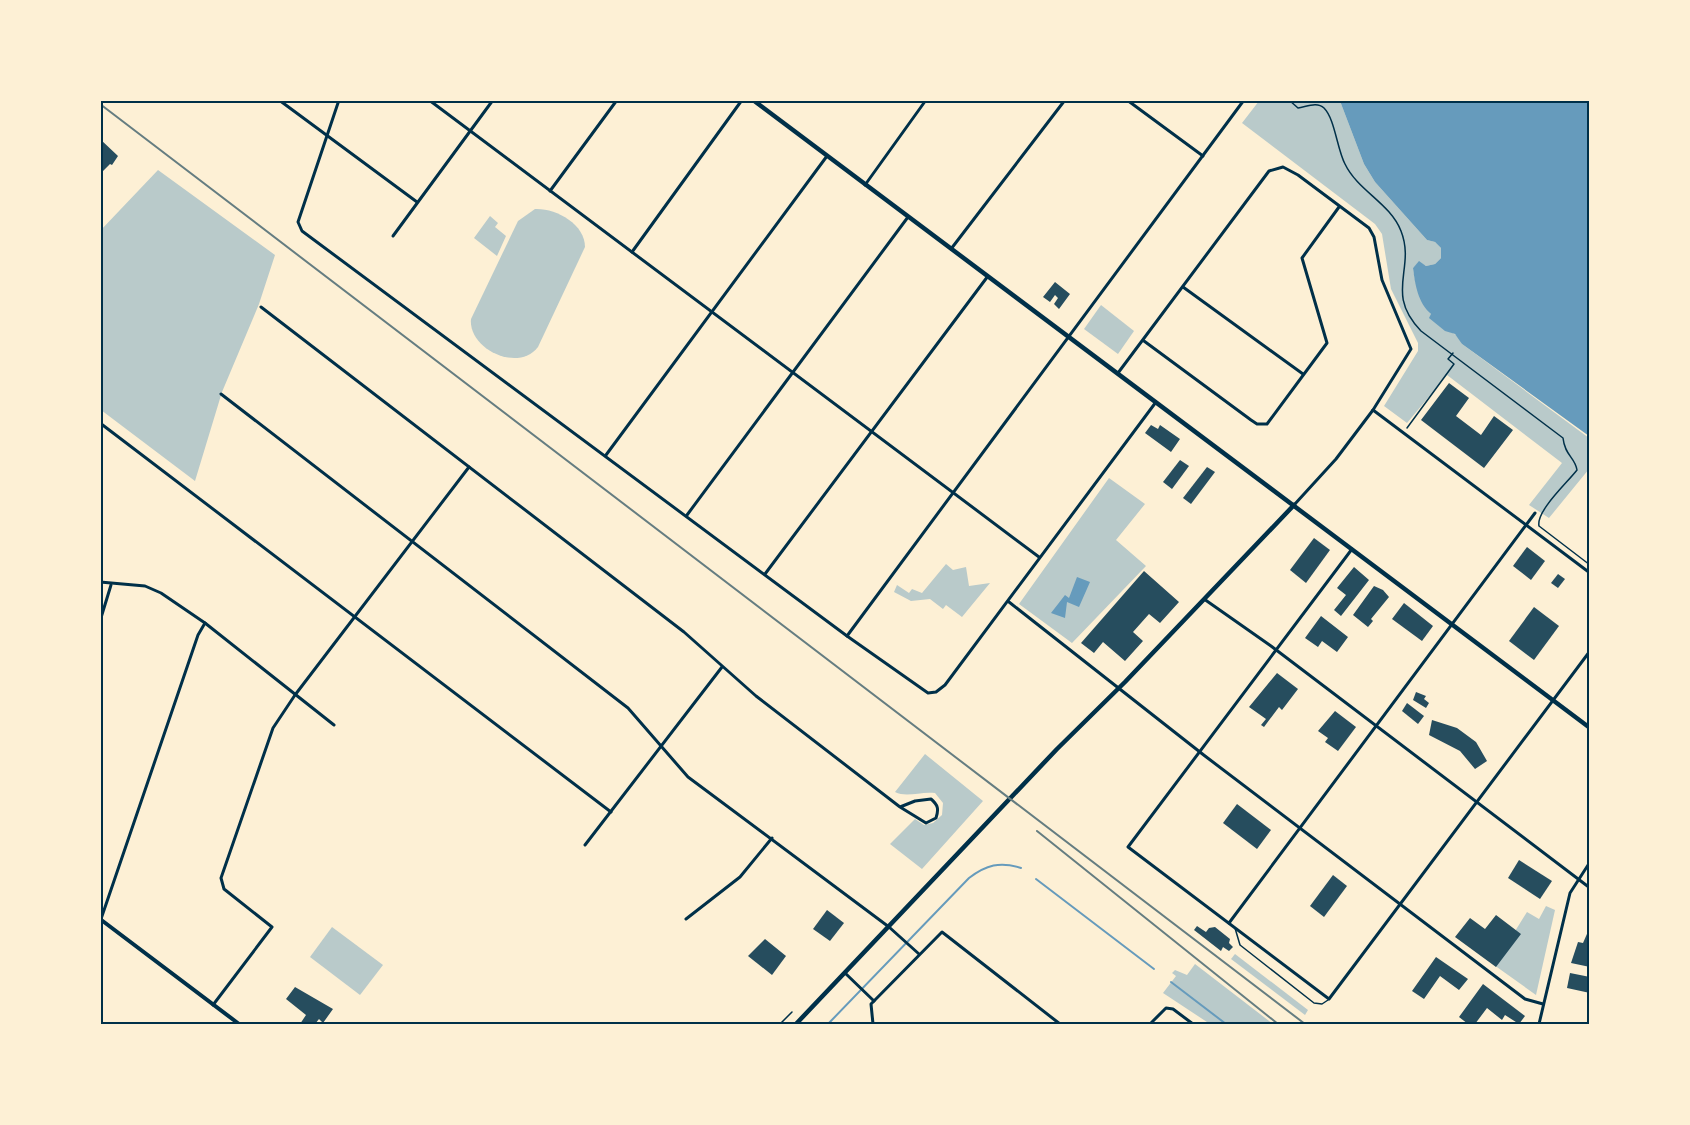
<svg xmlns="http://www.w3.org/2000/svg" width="1690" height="1125" viewBox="0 0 1690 1125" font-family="'Public Sans',sans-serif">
<rect width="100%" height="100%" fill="#fdf0d5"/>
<g fill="#b9caca">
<path d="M1259,101H1340L1364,164L1375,182L1427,240L1435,242L1441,248V258L1435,264L1426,266L1419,262L1413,268C1416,292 1426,314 1446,329C1453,334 1460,335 1462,344L1589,438V469L1549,518L1529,505L1562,463L1447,375L1407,423L1384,406L1418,351V343L1391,289L1382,234L1375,224L1242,123Z"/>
<polygon points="158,170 275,255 259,304 222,392 195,481 101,410 100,231"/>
<path d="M535,209C556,208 585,224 585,247L538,347C518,373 468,349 471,319L518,221Z"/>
<polygon points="490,216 498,223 495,227 506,236 497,256 474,238"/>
<polygon points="1101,305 1134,331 1118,354 1084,329"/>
<polygon points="1109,478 1145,504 1116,540 1146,566 1072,643 1019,604"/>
<polygon points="946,564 953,570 966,567 969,586 990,583 962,617 946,605 943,609 930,599 911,601 894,592 897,585 909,593 912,589 922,593"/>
<path d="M925,754L983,801L922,869L890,844L915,819L924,825L933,823L942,815L943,803L935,793C921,791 907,798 895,792Z"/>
<polygon points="1546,906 1555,910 1536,995 1494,965 1527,912 1539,919"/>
<polygon points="332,927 383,965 360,995 310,957"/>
<polygon points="1235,954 1308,1010 1305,1015 1231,959"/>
<polygon points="1195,964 1273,1024 1210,1024 1163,993 1176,976 1172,973 1175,970 1187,975"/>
</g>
<g fill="#669bbc">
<path d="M1340,101H1589V436L1462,344L1455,334L1445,331L1429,318L1431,314C1418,303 1415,284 1413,268L1419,261L1426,266L1435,264L1441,258V248L1435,242L1427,240L1375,182L1364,164Z"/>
<polygon points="1077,577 1090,582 1079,607 1067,602 1065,618 1051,613 1065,595 1069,598"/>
</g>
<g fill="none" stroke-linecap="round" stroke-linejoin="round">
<g stroke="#669bbc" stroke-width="2">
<polyline points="1036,879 1154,969"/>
<polyline points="1171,982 1226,1024"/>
<path d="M828,1024L969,878C986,865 1000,861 1021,868"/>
</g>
</g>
<g fill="#264d5e">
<polygon points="100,139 118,156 112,165 110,164 100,174"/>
<polygon points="1055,282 1070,294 1059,309 1054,304 1058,298 1055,295 1050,302 1043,297"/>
<polygon points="1449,383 1469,398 1456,416 1481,435 1494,416 1513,430 1484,468 1421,420"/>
<polygon points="1151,425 1158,429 1160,425 1180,439 1171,452 1145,433"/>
<polygon points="1180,460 1189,466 1172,489 1163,482"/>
<polygon points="1207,467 1215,472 1191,504 1183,498"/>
<polygon points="1314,538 1330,550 1306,583 1290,570"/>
<polygon points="1527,547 1545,561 1531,580 1513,566"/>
<polygon points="1354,567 1369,580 1341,616 1334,610 1346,595 1337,588"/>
<polygon points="1144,571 1179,602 1160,623 1149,614 1133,632 1143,641 1125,661 1103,642 1094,653 1081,643"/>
<polygon points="1558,574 1565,579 1558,588 1551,583"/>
<polygon points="1374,586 1383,590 1389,597 1371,619 1373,621 1368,627 1353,615"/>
<polygon points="1404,603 1433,626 1422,641 1392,619"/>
<polygon points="1534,607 1559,626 1534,660 1509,641"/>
<polygon points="1321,616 1348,637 1337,652 1322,641 1318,647 1305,638"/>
<polygon points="1277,673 1298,689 1282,710 1279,707 1264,727 1261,725 1266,719 1249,707"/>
<polygon points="1416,692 1426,696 1424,699 1429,703 1426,708 1413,700"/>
<polygon points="1407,703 1424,716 1418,724 1402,711"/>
<polygon points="1335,711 1356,727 1338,751 1325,742 1328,738 1318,731"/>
<polygon points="1432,720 1457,728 1476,742 1487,761 1475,769 1460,751 1429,735"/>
<polygon points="1237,804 1271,830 1257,849 1223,823"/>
<polygon points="1519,860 1552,881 1540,899 1508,878"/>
<polygon points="1333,875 1347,886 1324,917 1310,906"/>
<polygon points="827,910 844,923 830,941 813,929"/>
<polygon points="1496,915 1521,934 1496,967 1455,937 1470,918 1485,929"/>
<polygon points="1197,926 1206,932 1209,928 1215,927 1230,939 1229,943 1233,947 1229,951 1223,947 1221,951 1194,930"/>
<polygon points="1590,927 1590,967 1571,963 1578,942 1583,943"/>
<polygon points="765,939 786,956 772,975 748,956"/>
<polygon points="1436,957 1468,979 1459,990 1440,976 1424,999 1412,991"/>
<polygon points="1570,973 1590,977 1590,993 1567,988"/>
<polygon points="1483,984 1525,1016 1519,1024 1505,1015 1502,1020 1487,1008 1475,1024 1468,1024 1459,1017"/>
<polygon points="295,987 333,1009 323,1023 319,1019 315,1024 300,1024 306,1015 286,999"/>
</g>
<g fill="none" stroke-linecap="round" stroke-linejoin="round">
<g stroke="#003049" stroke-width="1.5">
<path d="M1289,100L1298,108C1306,107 1317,101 1324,108C1335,119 1337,149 1345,164C1358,191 1390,203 1401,231C1416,269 1384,293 1421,331L1563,438C1565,456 1575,457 1577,470C1567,483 1536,511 1539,526L1590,565"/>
<polyline points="1407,428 1454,364 1448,359 1453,353"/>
<polyline points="780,1024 792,1012"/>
</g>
<polyline stroke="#003049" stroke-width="1.5" points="1235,928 1240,945 1314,1003 1322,1004 1328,1000"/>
<g stroke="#003049" stroke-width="3">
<polyline points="279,100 417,202"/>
<polyline points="339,100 298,222 302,231 847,636 928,693 936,692 945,685 1156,402"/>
<polyline points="429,100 1039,557"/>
<polyline points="1127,100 1203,156"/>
<polyline points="865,185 926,100"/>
<polyline points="550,191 617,100"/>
<polyline points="393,236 493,100"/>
<polyline points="951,249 1065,100"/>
<polyline points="632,252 742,100"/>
<polyline points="1183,287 1303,374"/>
<path d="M261,307L684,632L756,696L900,807L926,823L936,818C939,809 938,805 931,799L915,801L900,807"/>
<polyline points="1144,341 1251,420 1257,424 1267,424 1327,343 1302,258 1339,207"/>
<polyline points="1118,373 1269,171 1283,167 1298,175 1369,228 1374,237 1382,280 1411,349 1373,410 1336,459 1294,505"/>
<polyline points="221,394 628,708 688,777 889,927 919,954"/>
<polyline points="1373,410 1590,573"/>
<polyline points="100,423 611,812"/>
<polyline points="606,455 827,156"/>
<polyline points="687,515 908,217"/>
<polyline points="1352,549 1128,847 1329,999 1590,651"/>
<polyline points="765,574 988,276"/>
<polyline points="100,582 145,586 161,593 205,623 334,725"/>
<polyline points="1204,599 1271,646 1590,888"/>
<polyline points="1009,602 1205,756 1525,999 1543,1004"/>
<polyline points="100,621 111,585"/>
<polyline points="847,636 1244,100"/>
<polyline points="585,845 722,667"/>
<polyline points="101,919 198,635 205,623"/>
<polyline points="686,919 740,877 772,838"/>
<polyline points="1229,923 1535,513"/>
<polyline points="845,973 874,1001"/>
<polyline points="213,1005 272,927 224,889 221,878 273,728 295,695 469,467"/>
<polyline points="873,1024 871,1004 942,932 1060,1024"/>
<polyline points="1150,1024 1166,1008 1173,1009 1193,1024"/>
<polyline points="1539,1024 1570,893 1590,862"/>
</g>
<polyline stroke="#003049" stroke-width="4" points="100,919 239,1024"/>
<g stroke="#003049" stroke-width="4.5">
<polyline points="753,100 1590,728"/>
<polyline points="796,1024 1057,749 1125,682 1294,505"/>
</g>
<g stroke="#657d81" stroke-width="2">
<polyline points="100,104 1305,1024"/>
<polyline points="1037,831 1278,1024"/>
</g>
</g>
<rect width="1690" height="1125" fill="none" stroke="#fdf0d5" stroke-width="204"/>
<rect x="102" y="102" width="1486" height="921" fill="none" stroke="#003049" stroke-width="2"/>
</svg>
